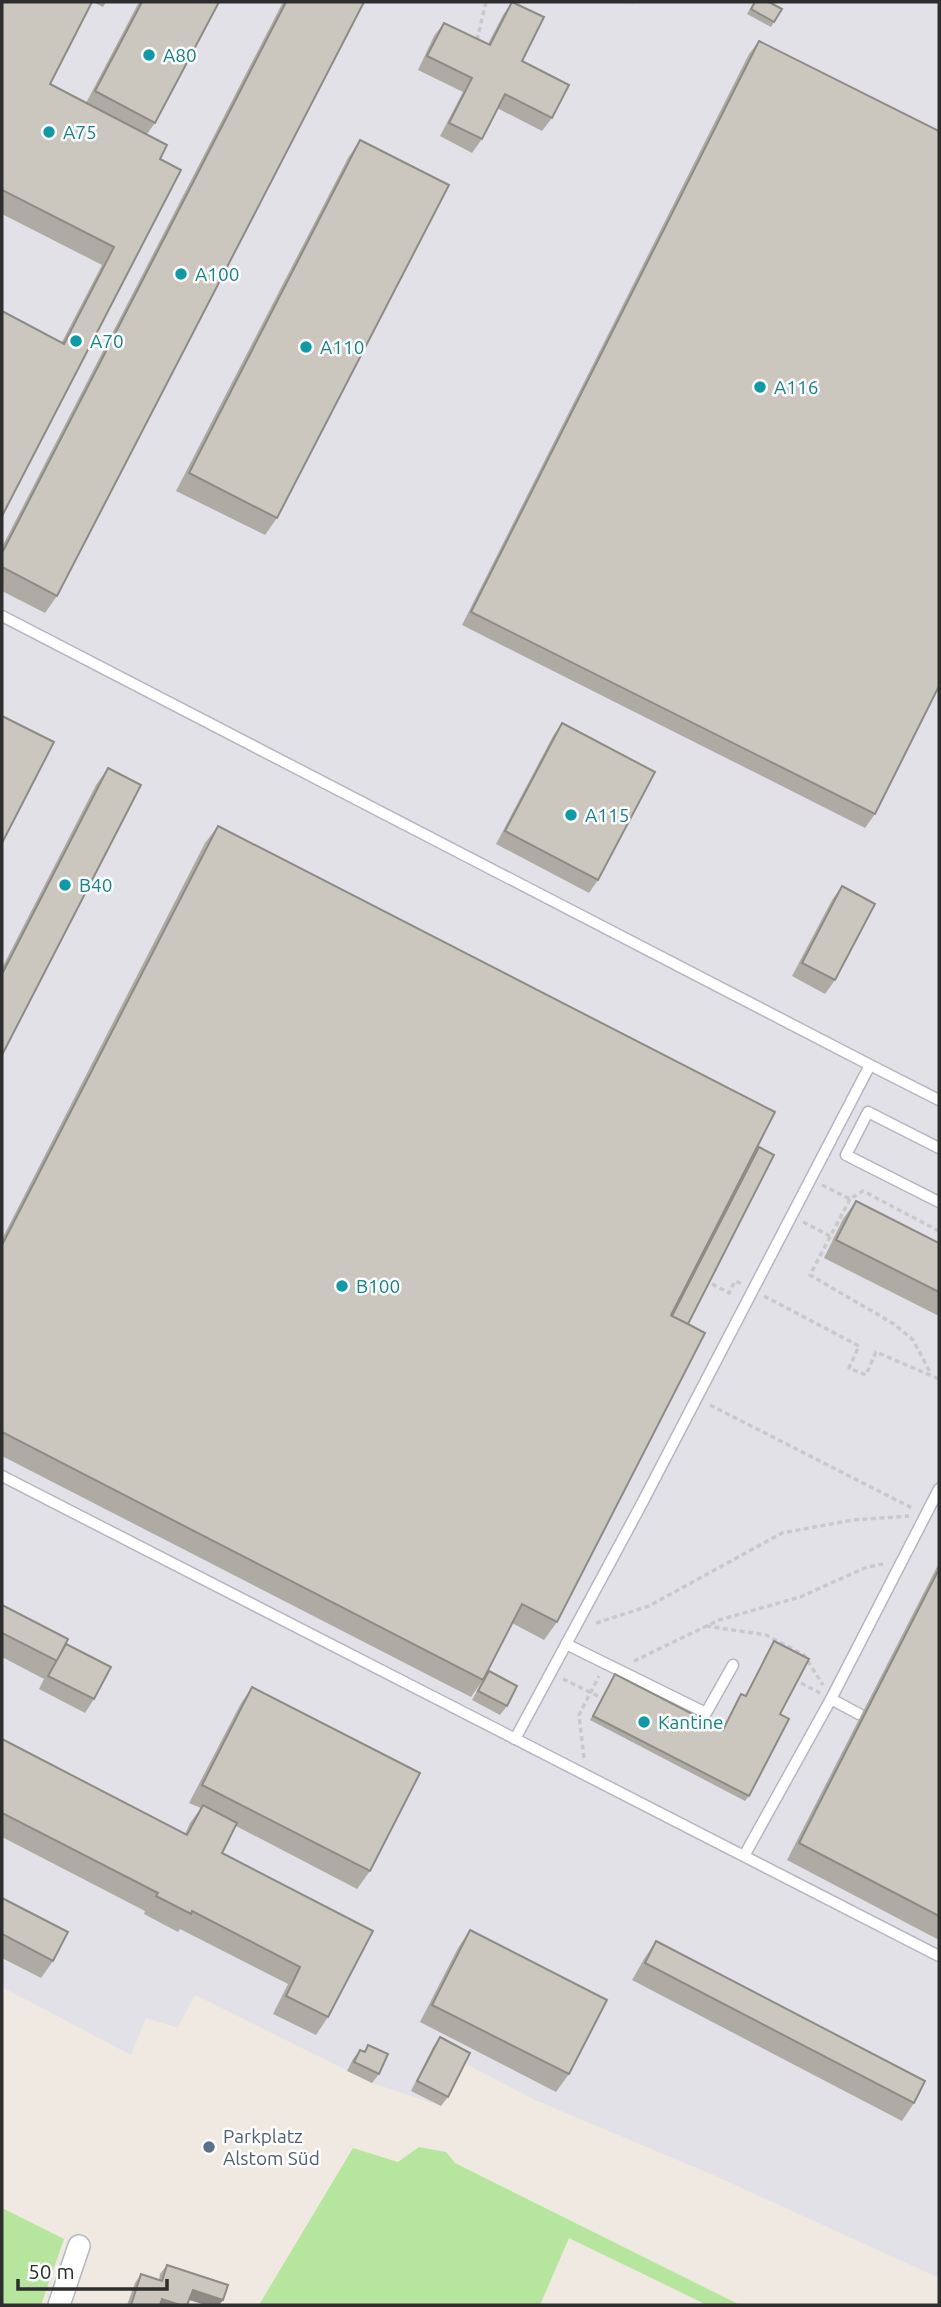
<svg xmlns="http://www.w3.org/2000/svg" width="941" height="2307" viewBox="0 0 941 2307" font-family="Ubuntu,sans-serif">
<rect width="100%" height="100%" fill="#efe9e1"/>
<polygon fill="#e3e1e8" points="2,2 939,2 939,2278 713,2175 535,2100 464,2063 441,2106 372,2083 195,1995 178,2028 146,2018 131,2055 2,1987"/>
<g fill="#b6e59e">
<polygon points="419,2147 446,2152 455,2163 740,2305 707,2305 569,2238 540,2305 259,2305 353,2148 398,2162"/>
<polygon points="2,2208 64,2239 41,2305 2,2305"/>
</g>
<g fill="none" stroke-linecap="round" stroke-linejoin="round">
<g stroke="#b4b7c1" stroke-width="13">
<g id="lane">
<polyline points="2,616 870,1065 640,1507 515,1739"/>
<polyline points="870,1065 939,1100"/>
<polyline points="939,1148 868,1112 846,1155 939,1202"/>
<polyline points="2,1476 939,1956"/>
<polyline points="566,1644 706,1713 733,1665"/>
<polyline points="831,1699 859,1714"/>
<polyline points="744,1856 831,1699 939,1489"/>
</g>
</g>
<g stroke="#b4b7c1" stroke-width="24">
<polyline id="street" points="59,2305 79,2246"/>
</g>
<g stroke="#c9c9c9" stroke-width="3.5" stroke-dasharray="5 3.5" stroke-linecap="butt">
<polyline points="631,3 632,2"/>
<polyline points="477,40 486,2"/>
<polyline points="822,1185 850,1199 863,1191 939,1231"/>
<polyline points="850,1199 810,1275 894,1324 913,1340 931,1374"/>
<polyline points="803,1222 834,1238"/>
<polyline points="712,1284 729,1293 735,1281 742,1284"/>
<polyline points="764,1296 859,1346 849,1368 866,1375 876,1352 939,1379"/>
<polyline points="710,1405 912,1508"/>
<polyline points="596,1623 649,1606 782,1533 853,1520 909,1516"/>
<polyline points="706,1626 766,1635 804,1655 823,1685"/>
<polyline points="634,1661 719,1620 800,1597 867,1567 883,1564"/>
<polyline points="563,1679 602,1698"/>
<polyline points="801,1683 820,1693"/>
<polyline points="584,1758 579,1715 599,1676"/>
</g>
<use href="#lane" stroke="#fff" stroke-width="10"/>
<use href="#street" stroke="#fff" stroke-width="21"/>
</g>
<g fill="#afaba4">
<polygon points="2,2 92,2 50,84 86,103 139,2 219,2 155,123 147,134 160,159 2,516 62,342 102,265 2,214"/>
<polygon points="93,2 106,2 103,7"/>
<polygon points="283,2 364,2 57,596 45,613 2,591 2,547"/>
<polygon points="512,2 522,61 552,118 542,131 497,108 482,139 472,153 440,136 463,92 418,70 434,36 444,23 488,44 503,15"/>
<polygon points="754,2 774,22 771,27 747,14"/>
<polygon points="759,41 875,814 865,828 462,625 749,54"/>
<polygon points="360,140 277,518 265,535 176,491 348,158"/>
<polygon points="562,723 598,880 589,893 496,844 553,736"/>
<polygon points="108,768 2,1055 2,968 96,785"/>
<polygon points="218,826 752,1156 759,1147 688,1324 557,1622 544,1640 512,1623 485,1677 507,1706 500,1715 472,1700 481,1683 471,1697 2,1456 2,1239 205,843"/>
<polygon points="842,886 835,980 825,994 792,976 832,900"/>
<polygon points="856,1201 939,1243 939,1316 824,1258 843,1219"/>
<polygon points="939,1563 939,1940 787,1860"/>
<polygon points="2,1605 66,1644 94,1699 85,1713 39,1689 44,1679 2,1657"/>
<polygon points="774,1641 780,1714 749,1796 745,1801 590,1720 615,1674 722,1730 738,1699 741,1694 745,1696"/>
<polygon points="252,1687 370,1871 357,1889 236,1826 222,1853 373,1931 328,2017 316,2035 273,2014 288,1984 180,1929 178,1932 144,1914 145,1911 2,1837 2,1739 185,1834 190,1823 201,1808 189,1803 240,1705"/>
<polygon points="2,1898 53,1961 41,1978 2,1958"/>
<polygon points="470,1930 569,2074 556,2092 420,2022 458,1948"/>
<polygon points="656,1941 914,2103 902,2121 632,1980 644,1959"/>
<polygon points="440,2037 448,2097 441,2106 411,2091 433,2047"/>
<polygon points="368,2045 379,2074 372,2083 347,2071 353,2059 360,2050 364,2051"/>
<polygon points="167,2265 223,2300 219,2305 206,2305 189,2300 187,2305 127,2305 135,2283 141,2274 159,2280 160,2274"/>
</g>
<g fill="#8e8b86">
<polygon points="193,2290 223,2300 219,2305 206,2305 186,2299"/>
<polygon points="162,2299 180,2305 158,2305"/>
</g>
<g fill="#cbc7bf" stroke="#8e8b86" stroke-width="2">
<polygon points="3,2 92,2 50,84 167,145 160,159 181,170 2,516 2,311 64,344 114,247 2,190 2,4"/>
<polygon points="142,2 219,2 155,123 95,91"/>
<polygon points="286,2 364,2 57,596 2,567 2,553"/>
<polygon points="512,2 544,17 522,61 569,85 552,118 505,94 482,139 449,123 472,78 427,56 444,23 490,45"/>
<polygon points="755,2 769,2 782,9 774,22 751,9"/>
<polygon points="759,41 939,131 939,686 875,814 471,612"/>
<polygon points="360,140 449,185 277,518 189,473"/>
<polygon points="2,716 54,742 2,843"/>
<polygon points="562,723 655,772 598,880 505,831"/>
<polygon points="108,768 141,785 2,1055 2,974"/>
<polygon points="218,826 775,1112 671,1315 705,1333 557,1622 522,1604 483,1680 2,1432 2,1245"/>
<polygon points="842,886 875,904 835,980 802,963"/>
<polygon points="759,1147 774,1155 688,1324 672,1316"/>
<polygon points="856,1201 939,1243 939,1292 836,1240"/>
<polygon points="939,1569 939,1916 799,1843"/>
<polygon points="2,1605 68,1639 57,1661 2,1633"/>
<polygon points="774,1641 809,1659 780,1714 789,1719 749,1796 593,1716 615,1674 723,1730 741,1694 746,1696"/>
<polygon points="66,1644 111,1667 94,1699 48,1676"/>
<polygon points="489,1671 517,1686 507,1706 478,1691"/>
<polygon points="252,1687 420,1773 370,1871 202,1785"/>
<polygon points="2,1739 187,1835 203,1805 237,1823 222,1853 373,1931 328,2017 286,1996 300,1967 192,1911 191,1914 156,1896 158,1893 2,1813"/>
<polygon points="2,1898 68,1932 53,1961 2,1934"/>
<polygon points="470,1930 607,2000 569,2074 432,2005"/>
<polygon points="656,1941 925,2081 914,2103 645,1963"/>
<polygon points="440,2037 470,2053 448,2097 417,2081"/>
<polygon points="368,2045 388,2054 379,2074 354,2062 360,2050 365,2052"/>
<polygon points="167,2265 228,2285 223,2300 193,2290 187,2305 180,2305 162,2299 160,2305 131,2305 141,2274 162,2281"/>
</g>
<g fill="#0f9aa8" stroke="#fff" stroke-width="2.5">
<circle cx="149" cy="55" r="7"/>
<circle cx="49" cy="132" r="7"/>
<circle cx="181" cy="274" r="7"/>
<circle cx="76" cy="341" r="7"/>
<circle cx="306" cy="347" r="7"/>
<circle cx="760" cy="387" r="7"/>
<circle cx="571" cy="815" r="7"/>
<circle cx="65" cy="885" r="7"/>
<circle cx="342" cy="1286" r="7"/>
<circle cx="644" cy="1722" r="7"/>
</g>
<circle fill="#5c6f8a" stroke="#fff" stroke-width="2.5" cx="209" cy="2147" r="7"/>
<g text-anchor="middle" dominant-baseline="central" stroke-width="5" stroke-linejoin="round" paint-order="stroke">
<g font-size="19" fill="#0d838f" stroke="#fff" text-anchor="start">
<text x="163" y="55">A80</text>
<text x="63" y="132">A75</text>
<text x="195" y="274">A100</text>
<text x="90" y="341">A70</text>
<text x="320" y="347">A110</text>
<text x="774" y="387">A116</text>
<text x="585" y="815">A115</text>
<text x="79" y="885">B40</text>
<text x="356" y="1286">B100</text>
<text x="658" y="1722">Kantine</text>
</g>
<g font-size="19" fill="#4e5e75" stroke="#fff" text-anchor="start">
<text x="223" y="2136">Parkplatz<tspan x="223" dy="22">Alstom Süd</tspan></text>
</g>
</g>
<rect width="941" height="2307" fill="none" stroke="#2e2e2e" stroke-width="7"/>
<path d="M18 2279v10h149v-10" fill="none" stroke="#2e2e2e" stroke-width="3.5"/>
<text x="28" y="2279" font-size="21" fill="#2e2e2e" stroke="#ffffff" stroke-width="5" paint-order="stroke">50 m</text>
</svg>
